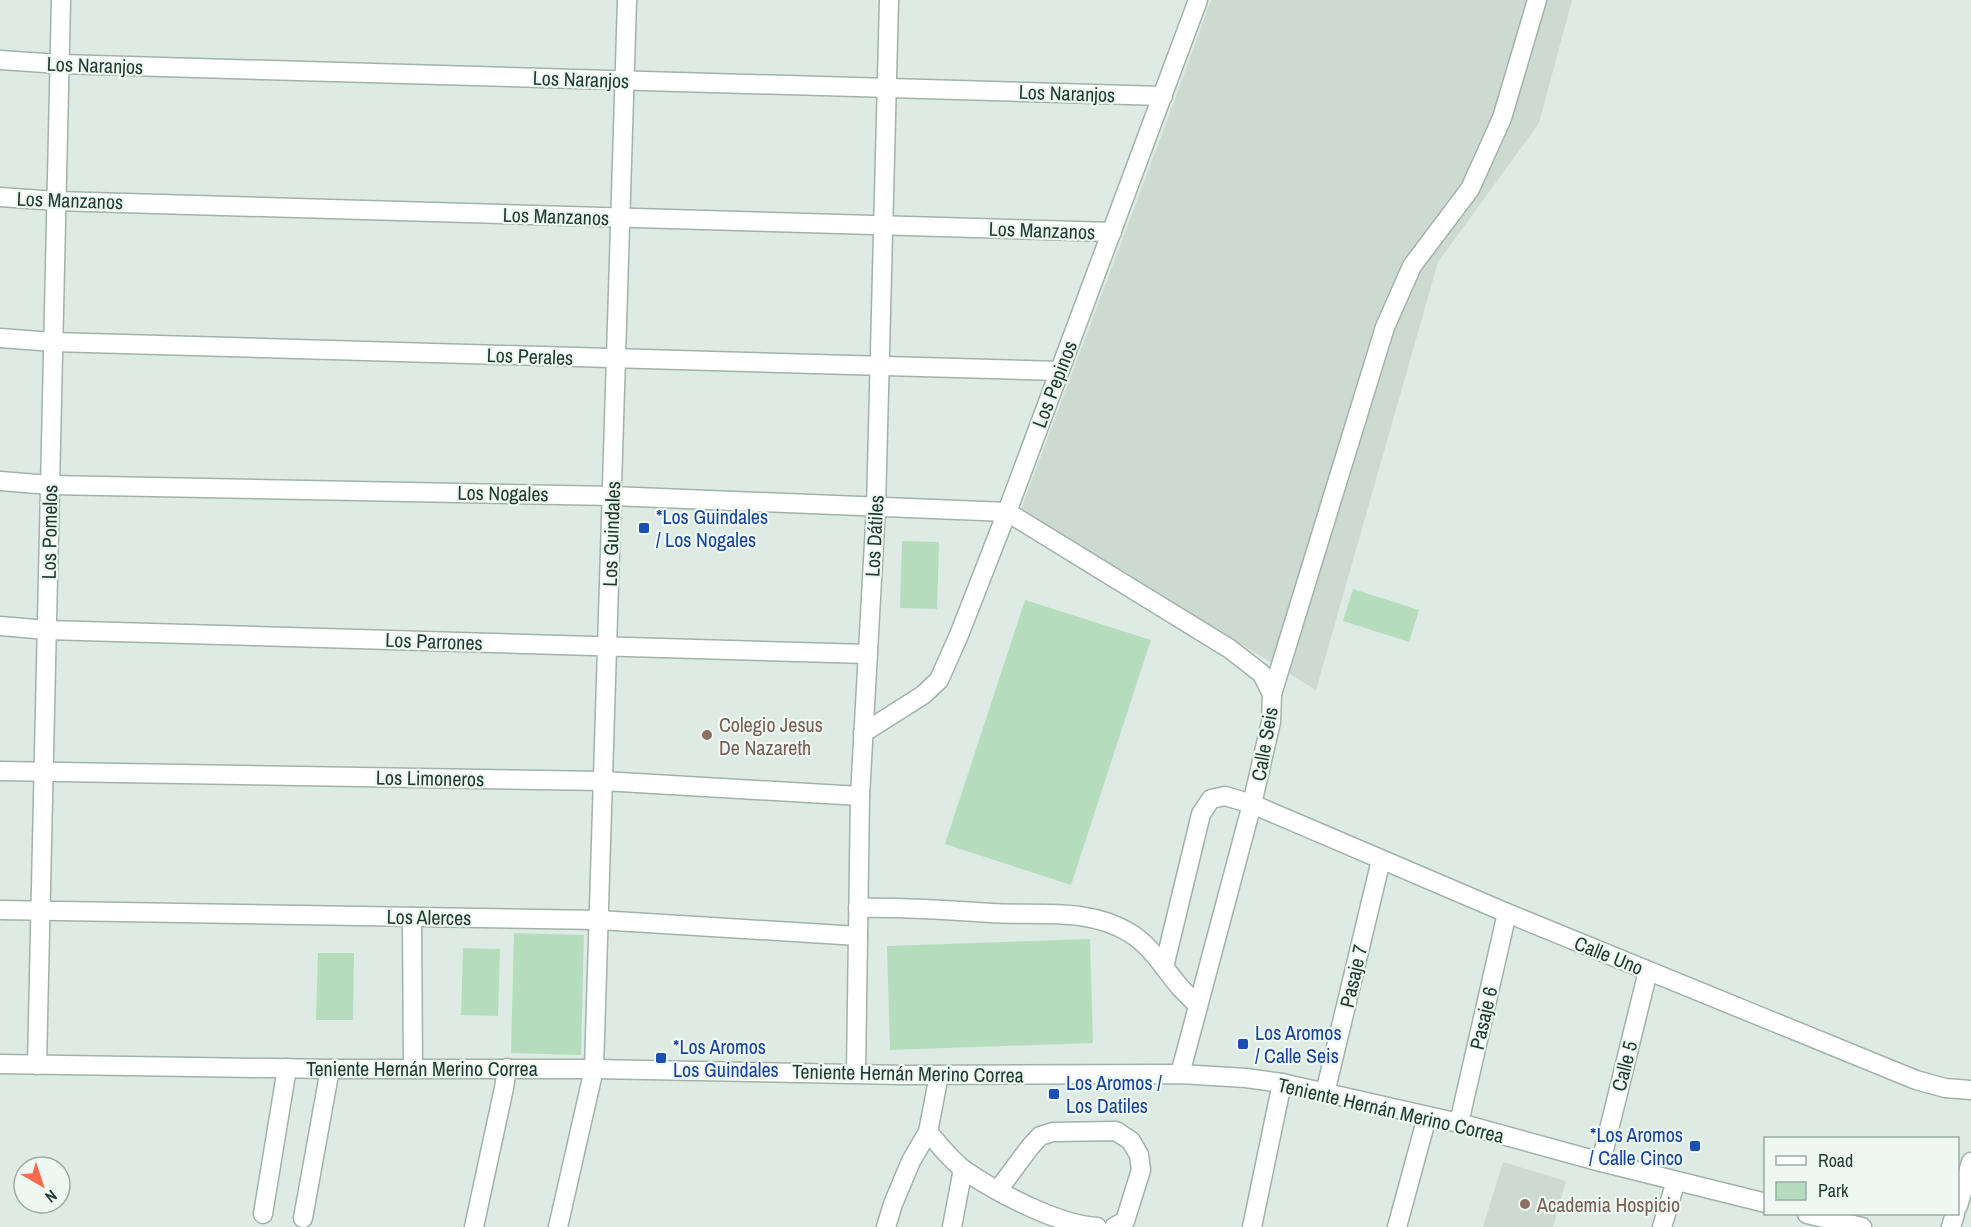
<svg xmlns="http://www.w3.org/2000/svg" width="1971" height="1227" viewBox="0 0 1971 1227" font-family="'Archivo Narrow',sans-serif">
<rect width="100%" height="100%" fill="#deeae4"/>
<g fill="#ccdad2">
<polygon points="1211,0 1572,0 1539,123 1438,262 1316,690 1021,509 1174,102"/>
<polygon points="1503,1162 1566,1181 1553,1227 1483,1227"/>
</g>
<g fill="#b5ddbd">
<polygon points="902,541 939,542 937,609 900,608"/>
<polygon points="1353,589 1419,610 1409,642 1343,621"/>
<polygon points="1025,600 1151,640 1071,885 945,844"/>
<polygon points="514,933 584,935 581,1055 511,1053"/>
<polygon points="1090,939 1093,1043 890,1050 887,946"/>
<polygon points="463,948 500,949 498,1016 461,1015"/>
<polygon points="318,953 354,953 353,1020 316,1020"/>
</g>
<g fill="none" stroke-linecap="round" stroke-linejoin="round">
<g stroke="#a1b2ab" stroke-width="21">
<g id="minor">
<polyline points="0,60 60,64 1163,96"/>
<polyline points="0,197 56,201 1112,232"/>
<polyline points="0,338 53,342 1059,371"/>
<polyline points="0,481 50,485 612,496 1007,512 1230,649 1262,674 1272,694 1271,722 1252,804 1180,1074"/>
<polyline points="0,626 47,630 868,654"/>
<polyline points="1272,694 1385,327 1412,266 1470,189 1502,118 1537,0"/>
<polyline points="863,733 923,695 939,680 959,635 1007,512 1198,0"/>
<polyline points="0,771 603,781 860,796"/>
<path d="M858,908C903,907 947,910 991,913C1038,916 1088,907 1130,933C1151,946 1163,967 1179,986C1185,993 1192,999 1198,1006"/>
<polyline points="0,910 599,920 858,936"/>
<polyline points="412,917 413,1069"/>
<polyline points="1164,967 1201,814 1211,799 1225,796 1252,804 1507,913 1916,1080 1945,1088 1971,1090"/>
<polyline points="0,1064 330,1069 594,1069 903,1075 1180,1074 1246,1078 1282,1083 1459,1123 1601,1162 1766,1203"/>
<polyline points="37,1065 61,0"/>
<polyline points="856,1073 860,796 876,507 889,0"/>
<polyline points="1325,1093 1381,860"/>
<polyline points="1459,1123 1507,913"/>
<path d="M928,1132C939,1145 951,1160 964,1170C996,1192 1058,1225 1097,1227"/>
<polyline points="1601,1162 1648,971"/>
<polyline points="998,1190 1030,1147 1040,1136 1053,1132 1116,1131 1131,1141 1139,1155 1141,1170 1125,1221 1114,1227"/>
<polyline points="1958,1206 1971,1162"/>
<polyline points="263,1214 287,1068"/>
<polyline points="1807,1214 1862,1227"/>
<polyline points="303,1218 330,1069"/>
<polyline points="474,1227 504,1088 507,1068"/>
<polyline points="558,1227 594,1069 627,0"/>
<polyline points="886,1227 893,1204 911,1161 928,1132 939,1075"/>
<polyline points="952,1227 963,1169"/>
<polyline points="1252,1227 1282,1083"/>
<polyline points="1397,1227 1427,1117"/>
<polyline points="1662,1227 1676,1181"/>
<polyline points="1951,1227 1955,1214"/>
</g>
</g>
<use href="#minor" stroke="#fff" stroke-width="18"/>
</g>
<g fill="#1a4fb4" stroke="#eef7f2" stroke-width="2">
<rect x="638" y="522" width="12" height="12" rx="3"/>
<rect x="1237" y="1038" width="12" height="12" rx="3"/>
<rect x="655" y="1052" width="12" height="12" rx="3"/>
<rect x="1048" y="1088" width="12" height="12" rx="3"/>
<rect x="1689" y="1140" width="12" height="12" rx="3"/>
</g>
<g fill="#8d6e63" stroke="#eef7f2" stroke-width="2">
<circle cx="707" cy="735" r="6"/>
<circle cx="1525" cy="1204" r="6"/>
</g>
<g text-anchor="middle" dominant-baseline="central" stroke-width="4.5" stroke-linejoin="round" paint-order="stroke">
<g font-size="20" fill="#1f3a31" stroke="#eef7f2">
<text transform="translate(95 65) rotate(2)">Los Naranjos</text>
<text transform="translate(581 79) rotate(2)">Los Naranjos</text>
<text transform="translate(1067 93) rotate(2)">Los Naranjos</text>
<text transform="translate(70 200) rotate(2)">Los Manzanos</text>
<text transform="translate(556 216) rotate(2)">Los Manzanos</text>
<text transform="translate(1042 230) rotate(2)">Los Manzanos</text>
<text transform="translate(530 356) rotate(2)">Los Perales</text>
<text transform="translate(1054 384) rotate(-69)">Los Pepinos</text>
<text transform="translate(503 493) rotate(1)">Los Nogales</text>
<text transform="translate(49 532) rotate(-89)">Los Pomelos</text>
<text transform="translate(611 534) rotate(-88)">Los Guindales</text>
<text transform="translate(874 536) rotate(-87)">Los Dátiles</text>
<text transform="translate(434 641) rotate(2)">Los Parrones</text>
<text transform="translate(1264 744) rotate(-80)">Calle Seis</text>
<text transform="translate(430 778) rotate(1)">Los Limoneros</text>
<text transform="translate(429 917) rotate(1)">Los Alerces</text>
<text transform="translate(1609 955) rotate(22)">Calle Uno</text>
<text transform="translate(1353 976) rotate(-77)">Pasaje 7</text>
<text transform="translate(1483 1018) rotate(-77)">Pasaje 6</text>
<text transform="translate(1624 1066) rotate(-76)">Calle 5</text>
<text x="422" y="1068">Teniente Hernán Merino Correa</text>
<text transform="translate(908 1073) rotate(1)">Teniente Hernán Merino Correa</text>
<text transform="translate(1391 1110) rotate(13)">Teniente Hernán Merino Correa</text>
</g>
<g font-size="20" fill="#164399" stroke="#eef7f2" text-anchor="start">
<text x="656" y="516">*Los Guindales<tspan x="656" dy="23">/ Los Nogales</tspan></text>
<text x="1255" y="1032">Los Aromos<tspan x="1255" dy="23">/ Calle Seis</tspan></text>
<text x="673" y="1046">*Los Aromos<tspan x="673" dy="23">Los Guindales</tspan></text>
<text x="1066" y="1082">Los Aromos /<tspan x="1066" dy="23">Los Datiles</tspan></text>
<text x="1683" y="1134" text-anchor="end">*Los Aromos<tspan x="1683" dy="23">/ Calle Cinco</tspan></text>
</g>
<g font-size="20" fill="#785e54" stroke="#eef7f2" text-anchor="start">
<text x="719" y="724">Colegio Jesus<tspan x="719" dy="23">De Nazareth</tspan></text>
<text x="1537" y="1204">Academia Hospicio</text>
</g>
</g>
<rect x="1764" y="1137" width="195" height="78" fill="#eef7f2" stroke="#9baba5" stroke-width="1.5"/>
<rect x="1776" y="1156" width="30" height="9" fill="#ffffff" stroke="#9baba5" stroke-width="1.5"/>
<text x="1818" y="1167" font-size="18" fill="#1f3a31">Road</text>
<rect x="1776" y="1182" width="30" height="18" fill="#b5ddbd" stroke="#9baba5" stroke-width="1.5"/>
<text x="1818" y="1197" font-size="18" fill="#1f3a31">Park</text>
<g transform="translate(42 1185) rotate(141)"><circle r="28" fill="#eef7f2" stroke="#9baba5" stroke-width="1.5"/>
<path d="M0-4.5L10 22L0 15L-10 22Z" fill="#f86a4e"/>
<text y="-9" font-size="16" font-weight="bold" text-anchor="middle" fill="#1f3a31">N</text>
</g>
</svg>
